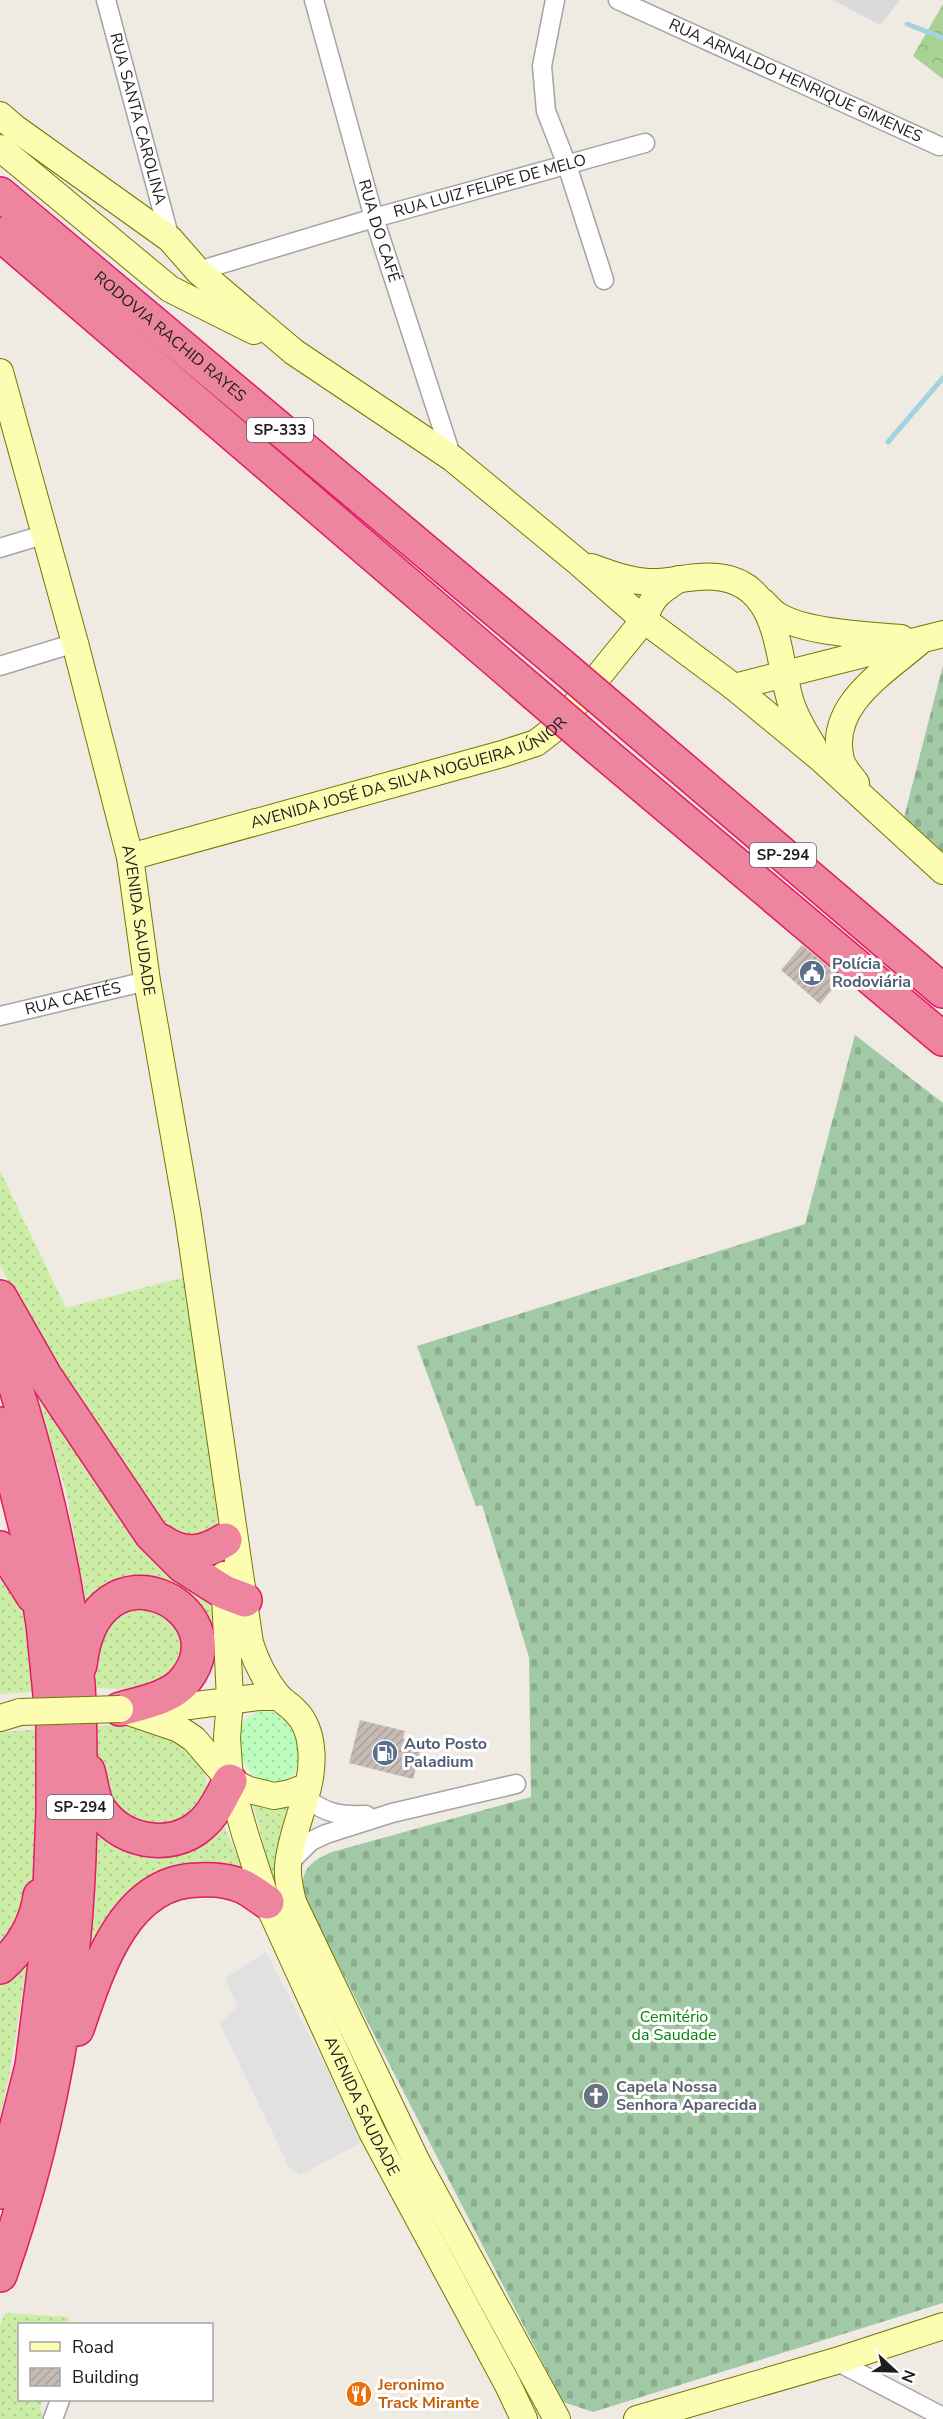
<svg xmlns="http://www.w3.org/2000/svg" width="943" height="2419" viewBox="0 0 943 2419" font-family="'Nunito Sans',sans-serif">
<defs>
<pattern id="grass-dots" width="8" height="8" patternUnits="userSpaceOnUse" patternTransform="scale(1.5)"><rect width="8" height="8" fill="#cceda5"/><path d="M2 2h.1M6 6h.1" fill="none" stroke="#afcb8e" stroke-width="1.8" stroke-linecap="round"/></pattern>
<pattern id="forest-crowns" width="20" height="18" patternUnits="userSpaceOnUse" patternTransform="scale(1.5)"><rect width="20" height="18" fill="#a9d194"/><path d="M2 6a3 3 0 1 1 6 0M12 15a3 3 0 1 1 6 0" fill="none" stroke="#91b37f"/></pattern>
<pattern id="cemetery-stones" width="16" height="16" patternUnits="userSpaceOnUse" patternTransform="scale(1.5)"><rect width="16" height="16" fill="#a2c9a6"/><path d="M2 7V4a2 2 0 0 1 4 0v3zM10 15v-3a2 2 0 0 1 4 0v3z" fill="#8bac8e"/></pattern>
<pattern id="park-dots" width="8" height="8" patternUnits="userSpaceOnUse" patternTransform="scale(1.5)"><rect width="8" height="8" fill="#bcfdbe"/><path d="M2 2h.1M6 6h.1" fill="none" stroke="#a1d8a3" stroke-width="1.8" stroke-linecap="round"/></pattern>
<pattern id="building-hatch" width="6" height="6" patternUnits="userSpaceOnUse" patternTransform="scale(1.5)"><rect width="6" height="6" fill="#c7bcb5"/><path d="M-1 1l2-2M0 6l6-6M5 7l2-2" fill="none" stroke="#aaa19b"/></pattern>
</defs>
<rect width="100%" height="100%" fill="#efeae2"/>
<polygon fill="#dbdada" points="833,0 900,0 880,25"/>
<g fill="url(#grass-dots)">
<polygon points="0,1171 66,1308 185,1277 220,1513 214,1532 184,1541 160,1523 30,1325 0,1265"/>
<polygon points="25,1360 217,1602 211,1655 210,1634 114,1588 86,1602 66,1491"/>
<polygon points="0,1562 21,1603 26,1621 34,1692 0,1694"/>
<polygon points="143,1606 170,1616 185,1638 183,1669 141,1689 96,1688 95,1658 109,1618"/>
<polygon points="135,1725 155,1727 198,1757 205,1773 208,1793 203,1806 167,1829 119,1818 99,1776 95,1726"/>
<polygon points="46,1729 36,1881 0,1958 0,1732"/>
<polygon points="253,1804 276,1809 287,1806 281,1846 285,1902 274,1885"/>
<polygon points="97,1820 108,1833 224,1825 243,1871 202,1866 90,1970"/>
<polygon points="28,1958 10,2072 0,2117 0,1982"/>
<polygon points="5,2313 69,2317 67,2324 20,2324 20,2400 43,2400 40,2409 46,2419 0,2419 0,2326"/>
</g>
<polygon fill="url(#forest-crowns)" points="943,4 943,79 913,56"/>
<g fill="url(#cemetery-stones)">
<polygon points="943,665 943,875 899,837"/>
<path d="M855,1035L943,1103V2303L593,2412L563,2402L306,1902C297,1875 307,1862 332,1852L531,1797L529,1657L482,1505L476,1506L417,1346L805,1224Z"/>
</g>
<path fill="url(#park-dots)" d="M262,1711C268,1711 274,1712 280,1715C298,1727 308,1759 292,1775C253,1811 211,1721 262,1711Z"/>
<polygon fill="#e1e1e1" points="266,1952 364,2141 300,2175 290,2169 220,2024 237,2006 225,1978"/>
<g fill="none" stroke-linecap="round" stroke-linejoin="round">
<g stroke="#a0d4e0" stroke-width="5">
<polyline points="907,24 943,38"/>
<polyline points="888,442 943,378"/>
</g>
</g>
<g fill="url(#building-hatch)">
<polygon points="802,945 842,978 820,1004 781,970"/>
<polygon points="360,1720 405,1731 403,1739 422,1744 413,1779 349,1763"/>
</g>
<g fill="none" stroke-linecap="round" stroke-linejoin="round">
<g stroke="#a4a4a4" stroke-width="21">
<g id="street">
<path id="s1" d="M106,0L170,239"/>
<path id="s2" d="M314,0L374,218L452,458"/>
<polyline points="555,0 542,66 546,111 567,165 604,280"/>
<path id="s3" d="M618,0L939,146"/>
<path id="s4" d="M198,271L374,218L645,143"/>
<polyline points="0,548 46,534"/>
<polyline points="0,666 75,643"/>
<path id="s5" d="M0,1016L147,981"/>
<path d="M305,1798C328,1814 339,1816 366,1815"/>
<polyline points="289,1863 311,1841 326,1834 392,1813 516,1784"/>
<polyline points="836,2361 943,2417"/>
<polyline points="53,2419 60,2400"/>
</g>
</g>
<g stroke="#717800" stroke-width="28">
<g id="secondary">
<polyline points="0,115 15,128 170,239 198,271 294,352 452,458 579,563 644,620 734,687 821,759 943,871"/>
<polyline points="0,148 170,289 254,331"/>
<path id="s6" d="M0,372L75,643L130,857L147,981L188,1216L250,1643C256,1662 265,1680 278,1696C283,1702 290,1705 295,1711C305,1720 310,1735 311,1748C316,1788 291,1827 288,1866C287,1878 290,1890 293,1902L417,2162L557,2419"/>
<path d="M591,567C610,574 629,581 649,582C673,583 692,574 717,577C778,583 777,651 789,696C793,713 803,730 813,746"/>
<path d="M763,602C767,606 772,612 777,615C805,633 868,635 901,638"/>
<polyline points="734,687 943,634"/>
<path d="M856,783C851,776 843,768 841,760C827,706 883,673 918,643"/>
<path id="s7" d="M130,857L502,754L536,743L558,726L644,620C652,596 659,592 679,579"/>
<path id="s8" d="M224,1575L230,1699L227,1738L230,1781L245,1834L267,1902L372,2132L508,2385L524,2419"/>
<polyline points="145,1708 189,1706 259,1697 279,1697"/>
<polyline points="120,1709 179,1729 194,1739 230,1781 249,1790 274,1796 290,1793 308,1786"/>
<polyline points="0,1718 20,1712"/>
<polyline points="637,2419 836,2361 943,2326"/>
</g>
</g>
<g stroke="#e41968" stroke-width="36">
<g id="highway">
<path id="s9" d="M0,194L561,665"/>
<polyline points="0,234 534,693"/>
<polyline points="623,718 943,991"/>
<polyline points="598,748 943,1039"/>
<polyline points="0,1297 45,1376 151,1534 183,1566 224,1592 245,1600"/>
<path d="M0,1339C38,1451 67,1566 78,1684C80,1716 80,1749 80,1780C82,1949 56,2116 0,2275"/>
<polyline points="0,1424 30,1544 43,1624 53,1725 53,1811 48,1940 32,2066 0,2192"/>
<path d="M161,1541C184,1557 203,1554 225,1540"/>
<polyline points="0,1548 8,1557 33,1596"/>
<path d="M80,1665C95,1533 241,1608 186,1679C172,1698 142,1703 120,1709"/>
<path d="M88,1771C91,1781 92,1793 96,1803C115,1842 171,1853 202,1824C215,1813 222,1795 230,1781"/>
<path d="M0,1967C21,1949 36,1924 40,1896"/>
<path d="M77,2029C97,1971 124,1880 199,1880C213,1879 231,1881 244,1887C252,1891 259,1897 267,1902"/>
</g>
</g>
<use href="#street" stroke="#fff" stroke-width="18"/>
<use href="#secondary" stroke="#fdfdb2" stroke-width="26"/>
<use href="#highway" stroke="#ec859d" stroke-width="33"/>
<g stroke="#717800" stroke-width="28" stroke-linecap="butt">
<polyline id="secondary-bridge" points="20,1712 120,1709"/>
</g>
<g stroke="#e41968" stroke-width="36" stroke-linecap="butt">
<g id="highway-bridge">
<polyline points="561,665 623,718"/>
<polyline points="534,693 598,748"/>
</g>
</g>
<use href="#secondary-bridge" stroke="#fdfdb2" stroke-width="26"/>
<use href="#highway-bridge" stroke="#ec859d" stroke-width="33"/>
</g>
<defs>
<g id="civic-disc" transform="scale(1.35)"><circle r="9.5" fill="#5c6f8a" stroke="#fff"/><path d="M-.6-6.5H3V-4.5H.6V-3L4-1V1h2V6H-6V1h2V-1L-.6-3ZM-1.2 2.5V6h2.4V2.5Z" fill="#fff"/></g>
<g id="fuel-disc" transform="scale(1.35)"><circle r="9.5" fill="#5c6f8a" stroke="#fff"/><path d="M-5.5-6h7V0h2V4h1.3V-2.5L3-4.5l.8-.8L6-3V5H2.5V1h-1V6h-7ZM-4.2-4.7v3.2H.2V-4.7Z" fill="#fff"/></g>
<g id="church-disc" transform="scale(1.35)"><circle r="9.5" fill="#6b7280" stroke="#fff"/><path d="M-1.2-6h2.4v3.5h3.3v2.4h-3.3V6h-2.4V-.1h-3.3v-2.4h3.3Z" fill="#fff"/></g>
<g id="restaurant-disc" transform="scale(1.35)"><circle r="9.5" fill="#e8710a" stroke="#fff"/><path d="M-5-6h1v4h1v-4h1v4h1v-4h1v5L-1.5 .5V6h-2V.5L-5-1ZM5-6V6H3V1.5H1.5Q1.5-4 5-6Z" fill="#fff"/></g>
</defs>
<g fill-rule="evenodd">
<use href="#civic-disc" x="812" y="973"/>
<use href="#fuel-disc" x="385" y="1753"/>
<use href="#church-disc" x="596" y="2096"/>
<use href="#restaurant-disc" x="359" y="2394"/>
</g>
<g text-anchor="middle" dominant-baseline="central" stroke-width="6" stroke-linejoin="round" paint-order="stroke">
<g fill="#fff" stroke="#616161" stroke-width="1.5">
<rect x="247" y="418" width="66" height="24" rx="4.5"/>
<rect x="750" y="843" width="66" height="24" rx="4.5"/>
<rect x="47" y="1795" width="66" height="24" rx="4.5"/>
</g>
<g font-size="15" font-weight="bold" fill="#1d1d1d">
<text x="280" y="430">SP-333</text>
<text x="783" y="855">SP-294</text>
<text x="80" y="1807">SP-294</text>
</g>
<g font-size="16" fill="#1d1d1d" stroke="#fff">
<text stroke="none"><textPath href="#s3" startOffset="195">RUA ARNALDO HENRIQUE GIMENES</textPath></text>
<text stroke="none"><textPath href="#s1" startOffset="123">RUA SANTA CAROLINA</textPath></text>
<text stroke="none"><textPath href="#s4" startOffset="304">RUA LUIZ FELIPE DE MELO</textPath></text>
<text stroke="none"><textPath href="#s2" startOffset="240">RUA DO CAFÉ</textPath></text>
<text stroke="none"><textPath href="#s9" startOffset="222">RODOVIA RACHID RAYES</textPath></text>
<text stroke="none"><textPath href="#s7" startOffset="292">AVENIDA JOSÉ DA SILVA NOGUEIRA JÚNIOR</textPath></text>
<text stroke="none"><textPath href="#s6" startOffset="566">AVENIDA SAUDADE</textPath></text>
<text stroke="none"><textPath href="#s5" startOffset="75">RUA CAETÉS</textPath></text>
<text stroke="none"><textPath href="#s8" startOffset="558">AVENIDA SAUDADE</textPath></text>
</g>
<g font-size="16" font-weight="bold" fill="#4e5e75" stroke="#fff" text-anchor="start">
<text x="832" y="964">Polícia<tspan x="832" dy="18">Rodoviária</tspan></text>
<text x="404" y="1744">Auto Posto<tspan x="404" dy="18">Paladium</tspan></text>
</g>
<g font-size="16" fill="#058209" stroke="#fff">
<text x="674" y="2017">Cemitério<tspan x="674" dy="18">da Saudade</tspan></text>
</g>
<g font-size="16" font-weight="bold" fill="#5b616d" stroke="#fff" text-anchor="start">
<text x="616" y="2087">Capela Nossa<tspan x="616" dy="18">Senhora Aparecida</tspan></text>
</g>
<g font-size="16" font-weight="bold" fill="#c56008" stroke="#fff" text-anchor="start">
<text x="378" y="2385">Jeronimo<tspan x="378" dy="18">Track Mirante</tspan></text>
</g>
</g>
<rect x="18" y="2323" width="195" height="78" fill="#ffffff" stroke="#a5a5a5" stroke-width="1.5"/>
<rect x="30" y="2342" width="30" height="9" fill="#fdfdb2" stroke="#a5a5a5" stroke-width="1.5"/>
<text x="72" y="2353" font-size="18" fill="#1d1d1d">Road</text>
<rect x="30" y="2368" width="30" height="18" fill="url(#building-hatch)" stroke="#a5a5a5" stroke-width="1.5"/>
<text x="72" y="2383" font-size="18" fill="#1d1d1d">Building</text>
<g transform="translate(895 2371) rotate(112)" stroke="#ffffff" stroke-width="4.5" paint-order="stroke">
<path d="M0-4.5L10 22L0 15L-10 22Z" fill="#1d1d1d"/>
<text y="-9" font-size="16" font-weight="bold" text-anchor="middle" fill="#1d1d1d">N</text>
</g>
</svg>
